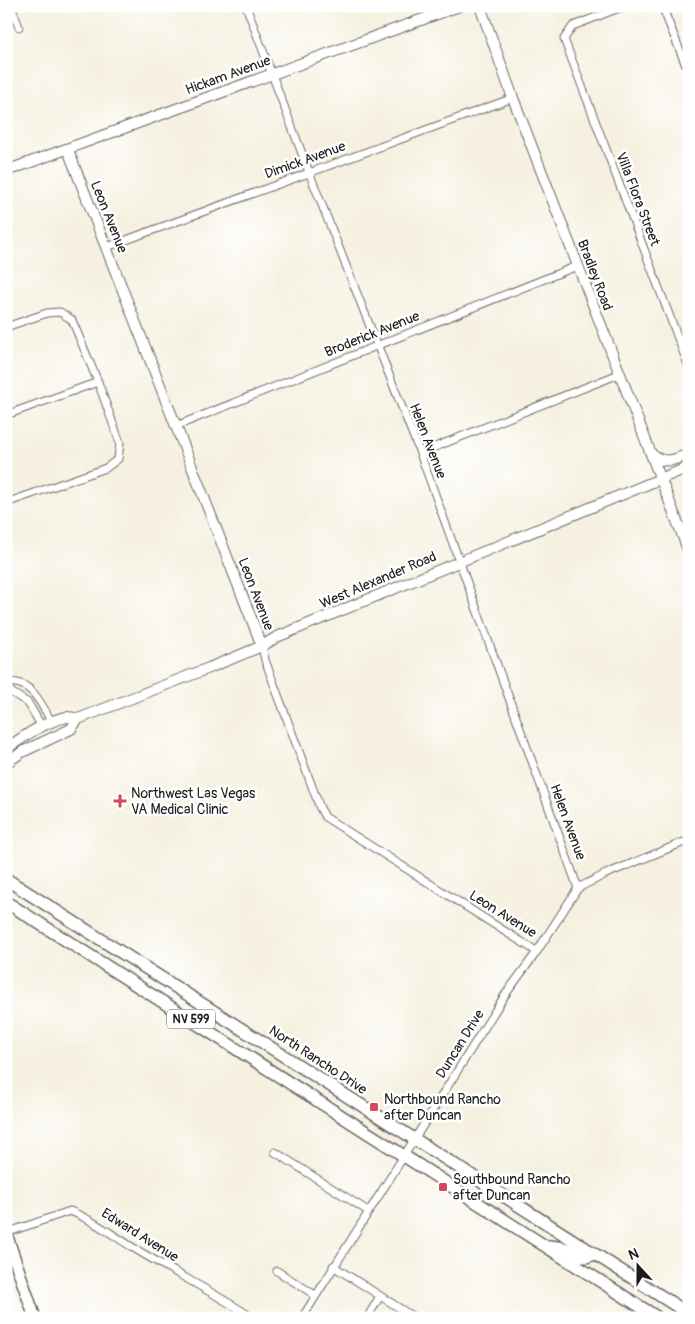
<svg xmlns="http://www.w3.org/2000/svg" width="695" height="1324" viewBox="0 0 695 1324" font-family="Pangolin,sans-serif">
<rect width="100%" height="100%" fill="#fff"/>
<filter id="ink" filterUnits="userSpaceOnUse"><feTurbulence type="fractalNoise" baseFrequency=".02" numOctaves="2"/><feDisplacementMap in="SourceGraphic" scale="10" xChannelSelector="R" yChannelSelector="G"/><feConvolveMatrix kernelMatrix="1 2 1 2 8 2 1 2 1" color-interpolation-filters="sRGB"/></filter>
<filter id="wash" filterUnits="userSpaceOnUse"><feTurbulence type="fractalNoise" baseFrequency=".0096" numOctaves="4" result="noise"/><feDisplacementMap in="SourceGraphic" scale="20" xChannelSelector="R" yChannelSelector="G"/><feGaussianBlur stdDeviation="1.12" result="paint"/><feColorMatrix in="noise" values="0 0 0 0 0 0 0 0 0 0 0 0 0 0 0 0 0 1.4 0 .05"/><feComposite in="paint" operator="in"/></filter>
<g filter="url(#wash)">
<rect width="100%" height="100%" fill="#f5f0df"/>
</g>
<g filter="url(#ink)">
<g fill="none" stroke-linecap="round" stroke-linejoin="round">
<g stroke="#686660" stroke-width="9">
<g id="street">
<polyline points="11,6 19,27"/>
<polyline points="246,6 309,172 420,453 578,888"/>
<polyline points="624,6 573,26 564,39 689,367"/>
<polyline points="662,6 689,73"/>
<polyline points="107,247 513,98"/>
<polyline points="6,327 47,313 60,312 72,320 98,382 120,443 118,459 106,468 6,503"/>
<polyline points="6,415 98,382"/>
<polyline points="176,426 577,266"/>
<polyline points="420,453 619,374"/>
<polyline points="262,646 265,660 320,808 325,817 536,951"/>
<polyline points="6,685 11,692 28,703 42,727"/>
<path d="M6,687L9,683C31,679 43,707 52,723"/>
<polyline points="275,1152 368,1211"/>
<path d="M6,1233L70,1211C96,1221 113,1236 137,1250C175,1273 215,1293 253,1318"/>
<polyline points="333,1266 415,1318"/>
<polyline points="277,1271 315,1295"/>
<polyline points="302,1318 505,995 536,953 578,888 606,874 689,840"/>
<polyline points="367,1318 380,1296"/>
</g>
</g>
<g stroke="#686660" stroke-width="12">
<g id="secondary">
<polyline points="480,6 513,98 689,552"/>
<polyline points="68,150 262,646"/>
<polyline points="6,171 459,6"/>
<path d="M651,454C665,465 673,460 689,454"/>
<path d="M6,749C23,737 45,721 67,717C70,717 75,718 78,719"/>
<polyline points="6,763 22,752 71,729 78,719 209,668 262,646 277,637 689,467"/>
</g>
</g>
<g stroke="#686660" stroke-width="14">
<g id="primary">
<polyline points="6,879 689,1314"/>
<polyline points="6,902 658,1318"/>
<polyline points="6,1234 35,1318"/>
<path d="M549,1246C555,1247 562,1247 567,1249C578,1254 580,1261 594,1254"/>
</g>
</g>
<use href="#street" stroke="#fff" stroke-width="7"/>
<use href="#secondary" stroke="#fff" stroke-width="10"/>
<use href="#primary" stroke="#fff" stroke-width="11"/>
</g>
</g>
<g fill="#d1495b" stroke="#fff" stroke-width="2">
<path d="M117.5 793.5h5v5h5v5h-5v5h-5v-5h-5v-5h5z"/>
<rect x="369" y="1102" width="10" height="10" rx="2.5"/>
<rect x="438" y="1182" width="10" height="10" rx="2.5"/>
</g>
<g text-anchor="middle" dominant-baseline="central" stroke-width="5" stroke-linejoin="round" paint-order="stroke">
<rect fill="#fff" stroke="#606060" stroke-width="1" x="167" y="1009.5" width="48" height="19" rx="4"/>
<g font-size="12" font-weight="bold" fill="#1c1c1c">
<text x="191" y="1019">NV 599</text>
</g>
<g font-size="14" fill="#1c1c1c" stroke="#fff">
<text transform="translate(228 75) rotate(-20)">Hickam Avenue</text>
<text transform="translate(305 160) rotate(-20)">Dimick Avenue</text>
<text transform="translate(638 199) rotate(69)">Villa Flora Street</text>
<text transform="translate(109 217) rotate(68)">Leon Avenue</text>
<text transform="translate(595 275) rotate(69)">Bradley Road</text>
<text transform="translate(372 334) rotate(-22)">Broderick Avenue</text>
<text transform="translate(428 441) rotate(69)">Helen Avenue</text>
<text transform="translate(378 580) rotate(-23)">West Alexander Road</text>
<text transform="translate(256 594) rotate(69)">Leon Avenue</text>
<text transform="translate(568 822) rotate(70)">Helen Avenue</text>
<text transform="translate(503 914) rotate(32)">Leon Avenue</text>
<text transform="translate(460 1044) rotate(-58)">Duncan Drive</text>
<text transform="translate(318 1060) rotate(33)">North Rancho Drive</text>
<text transform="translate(140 1235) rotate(32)">Edward Avenue</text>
</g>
<g font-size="14" fill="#1c1c1c" stroke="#fff" text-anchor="start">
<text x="131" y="793">Northwest Las Vegas<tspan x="131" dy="16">VA Medical Clinic</tspan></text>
<text x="384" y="1099">Northbound Rancho<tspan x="384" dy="16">after Duncan</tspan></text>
<text x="453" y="1179">Southbound Rancho<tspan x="453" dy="16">after Duncan</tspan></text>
</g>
</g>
<rect width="695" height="1324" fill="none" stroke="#fff" stroke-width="25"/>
<g transform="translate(638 1266) rotate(339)" stroke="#ffffff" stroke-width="4" paint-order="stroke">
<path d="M0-4L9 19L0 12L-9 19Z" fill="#1c1c1c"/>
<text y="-8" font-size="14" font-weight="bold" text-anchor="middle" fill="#1c1c1c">N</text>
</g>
</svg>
